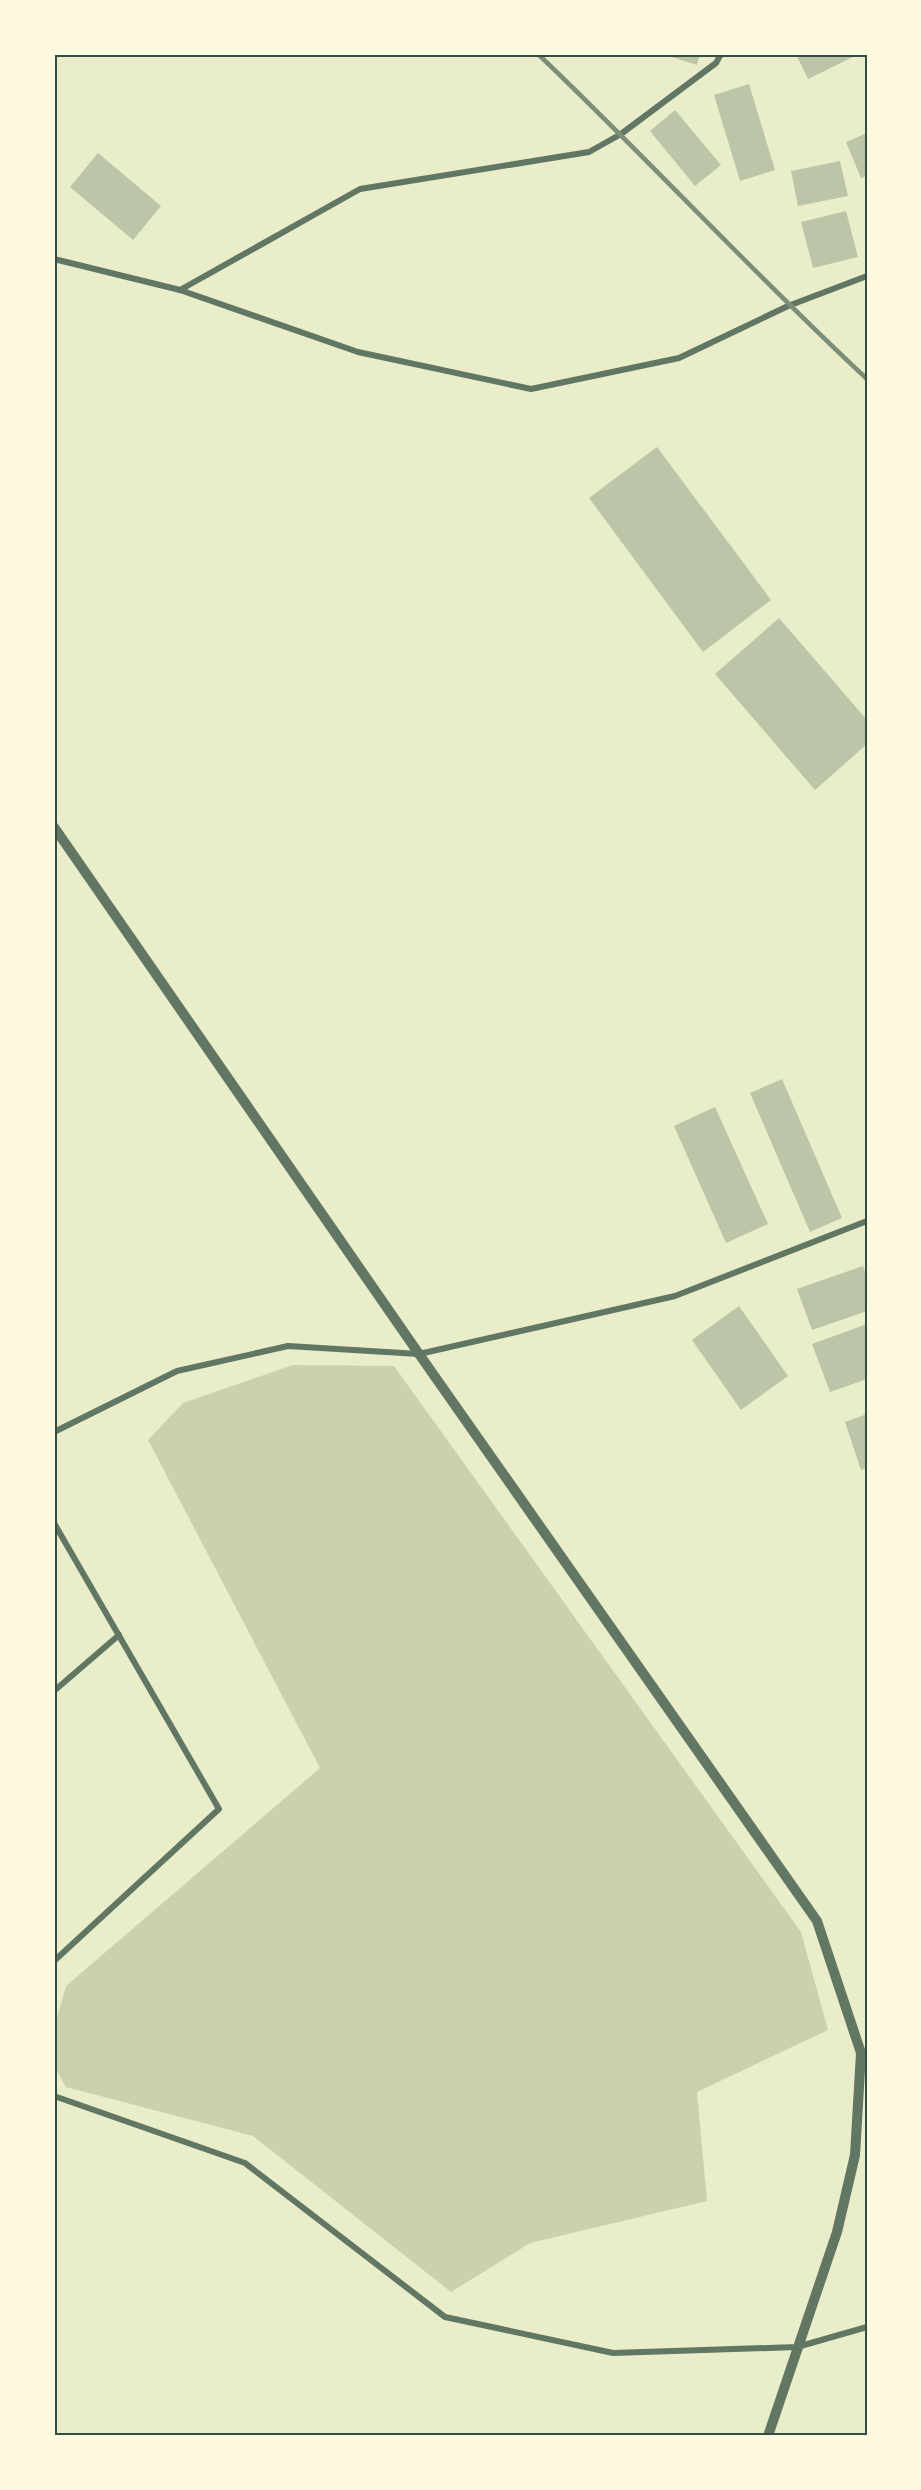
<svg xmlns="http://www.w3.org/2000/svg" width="921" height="2490" viewBox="0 0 921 2490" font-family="'PT Sans Narrow',sans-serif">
<rect width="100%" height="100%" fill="#e9edc9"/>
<polygon fill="#cad2ad" points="293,1365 394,1366 801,1932 828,2030 697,2092 707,2201 530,2243 451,2292 253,2136 66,2087 54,2066 54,2028 66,1986 320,1768 148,1440 183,1403"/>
<g fill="#bcc5a7">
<polygon points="662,54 700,54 697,65"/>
<polygon points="796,54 854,54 855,56 808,79"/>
<polygon points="749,84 775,170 740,181 714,95"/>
<polygon points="675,110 721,165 695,186 650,131"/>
<polygon points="867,133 867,176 861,178 846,142"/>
<polygon points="98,153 161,206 133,240 70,187"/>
<polygon points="840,161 848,196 798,206 791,171"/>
<polygon points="846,211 858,257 813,268 801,222"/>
<polygon points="657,447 771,600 703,652 589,498"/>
<polygon points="779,618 867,720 867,744 815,790 715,674"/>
<polygon points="782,1079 842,1218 810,1232 750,1093"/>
<polygon points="715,1107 768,1224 726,1243 674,1126"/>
<polygon points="863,1266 867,1278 867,1311 812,1330 797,1289"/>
<polygon points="739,1306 788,1376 741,1410 692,1340"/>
<polygon points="867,1324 867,1379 830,1392 812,1344"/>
<polygon points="867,1414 867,1468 861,1470 845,1422"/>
</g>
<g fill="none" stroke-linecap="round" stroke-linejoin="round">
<g stroke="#617663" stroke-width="6">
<polyline points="54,259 180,290 358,352 531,389 679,358 788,306 867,276"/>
<polyline points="180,290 360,189 589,152 621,134 716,63 721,54"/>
<polyline points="54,1432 177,1371 288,1346 419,1354 675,1296 867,1221"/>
<polyline points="54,1523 219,1809 54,1961"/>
<polyline points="54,1691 119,1635"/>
<polyline points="54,2096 245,2163 445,2317 613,2353 797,2347 867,2327"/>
</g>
<polyline stroke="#617663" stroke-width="10" points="54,827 419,1354 817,1921 861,2053 855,2155 837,2232 768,2436"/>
<path stroke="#7c8e77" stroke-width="4.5" d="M538,54C650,161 754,274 867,379"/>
</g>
<rect width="921" height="2490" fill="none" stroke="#fefae0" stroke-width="111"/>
<rect x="56" y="56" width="810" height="2378" fill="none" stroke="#344e41" stroke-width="2"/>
</svg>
